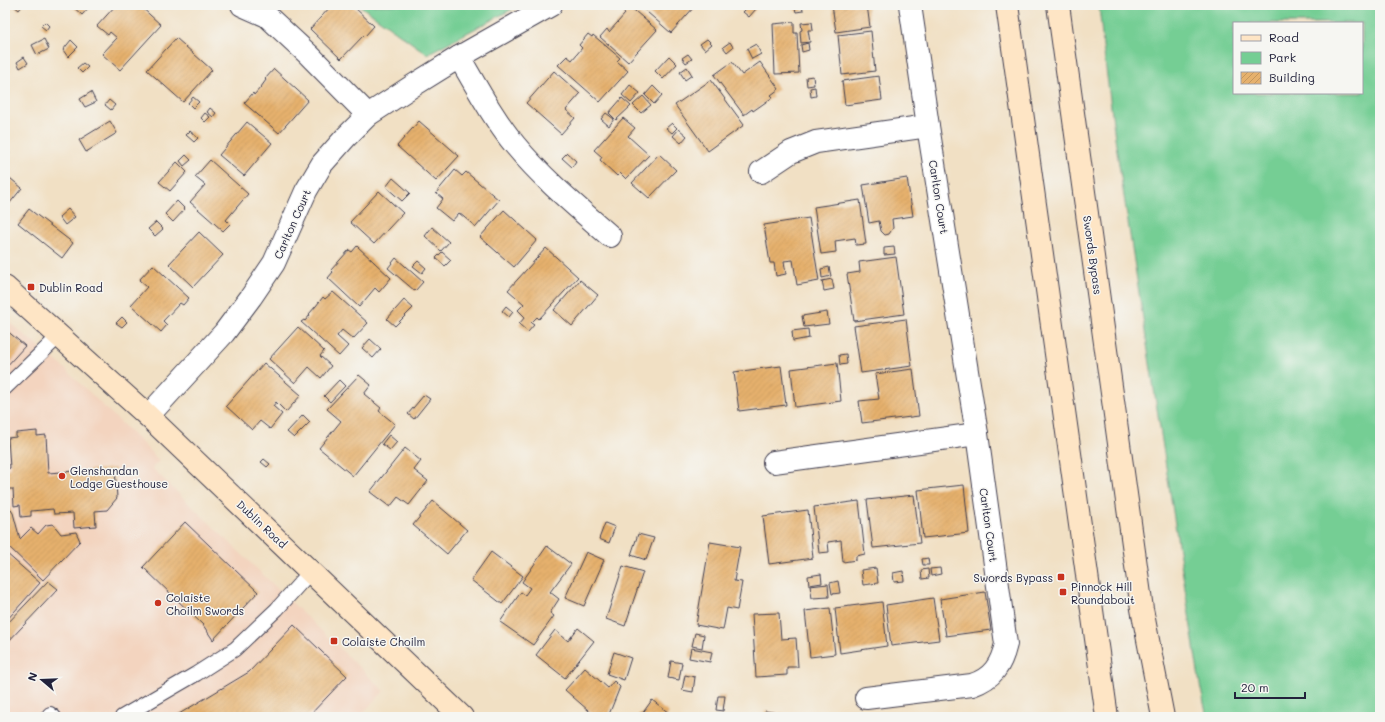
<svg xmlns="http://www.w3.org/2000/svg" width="1385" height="722" viewBox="0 0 1385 722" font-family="Mali,sans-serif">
<defs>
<pattern id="building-hatch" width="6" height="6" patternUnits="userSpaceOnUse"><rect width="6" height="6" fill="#e6b16d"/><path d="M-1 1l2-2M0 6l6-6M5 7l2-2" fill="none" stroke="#c5985f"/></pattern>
</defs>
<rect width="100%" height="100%" fill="#f6f6f2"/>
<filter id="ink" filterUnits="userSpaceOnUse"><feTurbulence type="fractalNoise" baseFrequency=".025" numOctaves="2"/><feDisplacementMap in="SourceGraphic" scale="8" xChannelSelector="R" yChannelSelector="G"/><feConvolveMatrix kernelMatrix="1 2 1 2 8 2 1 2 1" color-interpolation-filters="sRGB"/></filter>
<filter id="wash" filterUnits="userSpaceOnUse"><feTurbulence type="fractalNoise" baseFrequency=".012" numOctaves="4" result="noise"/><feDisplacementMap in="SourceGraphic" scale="16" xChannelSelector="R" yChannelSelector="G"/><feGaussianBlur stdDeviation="0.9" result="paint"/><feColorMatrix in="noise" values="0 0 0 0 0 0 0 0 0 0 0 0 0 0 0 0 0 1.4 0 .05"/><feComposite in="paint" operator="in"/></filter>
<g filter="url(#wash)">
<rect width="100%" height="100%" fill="#f1e0c4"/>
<polygon fill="#f3d4bf" points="5,319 60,364 140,441 159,461 152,468 384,691 359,717 5,717"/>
<g fill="#75ce94" stroke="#4c7868" fill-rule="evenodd">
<polygon points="359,5 520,5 427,54"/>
<path d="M1099,5H1380V717H1207L1200,685L1116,145L1103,46ZM1234,23H1362V93H1234Z"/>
</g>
<g id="blocks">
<g fill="url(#building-hatch)">
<polygon points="13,5 23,5 19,10"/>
<polygon points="71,5 91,5 82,15"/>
<polygon points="116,5 139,5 161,25 120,70 102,54 117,38 110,32 108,35 97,26"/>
<polygon points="332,5 352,5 374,26 365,36 364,35 341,59 310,29"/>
<polygon points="628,5 657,30 628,62 600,37 607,29 609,32 625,14 623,11"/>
<polygon points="639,5 694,5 695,6 671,33"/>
<polygon points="750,5 756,9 749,17 743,12"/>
<polygon points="794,5 802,5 803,11 796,12"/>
<polygon points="832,5 867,5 870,27 836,32"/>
<polygon points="45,22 49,26 46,30 41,26"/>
<polygon points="794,22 794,33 797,33 799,73 775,74 773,24"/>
<polygon points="812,22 813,30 808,30 810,42 801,43 800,31 802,30 801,23"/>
<polygon points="871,31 875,71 842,75 838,35"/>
<polygon points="588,34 592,37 593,35 620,58 617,61 628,71 600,102 558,65 567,56 572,60 582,48 579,45"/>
<polygon points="176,38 212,70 183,102 147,70"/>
<polygon points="44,39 49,49 37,55 32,45"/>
<polygon points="707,39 712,44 705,50 700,44"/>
<polygon points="71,40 78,47 68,57 63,50"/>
<polygon points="730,42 733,47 727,52 723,47"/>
<polygon points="808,43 809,50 802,52 801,45"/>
<polygon points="756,44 761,54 752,59 747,49"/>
<polygon points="688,54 692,59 686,63 682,58"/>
<polygon points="669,56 677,64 663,79 655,71"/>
<polygon points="24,57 28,63 20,68 17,62"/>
<polygon points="732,62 742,75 760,62 779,89 771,95 773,97 753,111 752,109 744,115 714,75"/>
<polygon points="83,63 88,67 82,73 77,68"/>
<polygon points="687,67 692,75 685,80 680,72"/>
<polygon points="274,69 308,100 279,133 244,103 253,93 254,95 261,87 266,80 265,79"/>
<polygon points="554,71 580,94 566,110 575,118 561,134 526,103"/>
<polygon points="813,76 814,85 807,86 806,77"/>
<polygon points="879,76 882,100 845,105 842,81"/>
<polygon points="711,80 744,125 708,151 675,105"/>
<polygon points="630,85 640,93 631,103 622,95"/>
<polygon points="653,86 662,95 654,104 645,95"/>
<polygon points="815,87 816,96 811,97 810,88"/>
<polygon points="91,92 96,102 85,107 80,99"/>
<polygon points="643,96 651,105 641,113 633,105"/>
<polygon points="193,97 199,102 193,108 188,103"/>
<polygon points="622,98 631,106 616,120 609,113"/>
<polygon points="109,100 115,105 111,110 105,105"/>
<polygon points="210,108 216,113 213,117 207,112"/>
<polygon points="205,113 210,117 205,122 201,118"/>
<polygon points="606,113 614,119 609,126 601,119"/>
<polygon points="623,118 635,128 628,136 649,155 626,179 620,173 617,176 600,160 602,157 594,150"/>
<polygon points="110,121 117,133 86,152 79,140"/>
<polygon points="419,121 459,156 436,181 397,146"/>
<polygon points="247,122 272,143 244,176 219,155"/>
<polygon points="672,123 677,128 672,133 666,128"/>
<polygon points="679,129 687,136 681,143 673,136"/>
<polygon points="190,131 198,138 194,142 186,135"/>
<polygon points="5,148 10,154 5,158"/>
<polygon points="567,153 576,161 572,167 562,158"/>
<polygon points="659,154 676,170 649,198 632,183"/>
<polygon points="186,155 191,160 184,166 180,161"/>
<polygon points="210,160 248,194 226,220 230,224 223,231 190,202 205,185 195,177"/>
<polygon points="177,162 187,172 170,191 159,182"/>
<polygon points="455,170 462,176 466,172 499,200 476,227 459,213 452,221 436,208 443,199 436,193"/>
<polygon points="5,174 22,188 5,209"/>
<polygon points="393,178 410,193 402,201 386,187"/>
<polygon points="907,178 913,216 892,219 893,228 889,234 885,235 881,231 879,221 869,223 863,185"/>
<polygon points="379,191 403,213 374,244 350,222"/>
<polygon points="860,200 866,244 856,245 855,238 835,241 836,252 821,254 814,207"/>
<polygon points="177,201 185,209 173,222 165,214"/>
<polygon points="29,209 73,243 62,258 18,223"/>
<polygon points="68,209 75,217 65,225 59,217"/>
<polygon points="504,210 537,240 514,267 480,237"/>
<polygon points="809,218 819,281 797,285 793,260 784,261 786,274 776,276 774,263 770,263 764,225"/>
<polygon points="156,222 163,229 155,236 148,229"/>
<polygon points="432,227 449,242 441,251 425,236"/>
<polygon points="199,232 223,255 193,287 169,264"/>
<polygon points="357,246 391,278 379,292 375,288 359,307 328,278 333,272 331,270 349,250 352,252"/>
<polygon points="894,247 895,254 884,255 884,248"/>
<polygon points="546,248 578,277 539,319 537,317 531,323 534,325 528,332 519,324 525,317 518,310 524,304 508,290"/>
<polygon points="442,252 451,260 445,266 436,258"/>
<polygon points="896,257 904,314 854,321 847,274 860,272 859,262"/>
<polygon points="396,258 423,282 415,291 388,268"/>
<polygon points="418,261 426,268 422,273 413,266"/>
<polygon points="153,265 189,298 183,305 180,303 163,321 167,325 161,332 131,305 147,287 139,280"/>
<polygon points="829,267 831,276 822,278 821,269"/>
<polygon points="832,279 834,289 824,291 822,281"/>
<polygon points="580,280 598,295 572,326 554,310"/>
<polygon points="333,292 368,323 353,339 342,330 337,336 348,346 339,356 301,322 304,320 305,321 310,315 309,314 316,306 323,297 325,299"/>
<polygon points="404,300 413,308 395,326 387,319"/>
<polygon points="506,306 513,312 509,317 502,311"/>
<polygon points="827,312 829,324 804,327 802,316"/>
<polygon points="122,317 127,322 122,327 116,323"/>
<polygon points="906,319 912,366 861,373 854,326"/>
<polygon points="298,327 324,351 320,356 331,366 321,378 309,367 295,383 269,359"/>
<polygon points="5,329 25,346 5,368"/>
<polygon points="808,329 809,338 793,341 792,331"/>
<polygon points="370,339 381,349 373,358 362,348"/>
<polygon points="846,354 847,364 840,365 839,355"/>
<polygon points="264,363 301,395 286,412 276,402 273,406 282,414 270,429 260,421 252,430 226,406"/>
<polygon points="837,363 841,401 795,407 791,369"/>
<polygon points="781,366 786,405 739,411 734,372"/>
<polygon points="913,369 919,416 862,423 859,401 879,399 875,374"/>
<polygon points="359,375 371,385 364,394 381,408 379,411 395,424 353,476 319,448 341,421 327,409"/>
<polygon points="339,380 345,386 330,402 324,396"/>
<polygon points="424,395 430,399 414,419 408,414"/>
<polygon points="303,415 310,422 294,438 287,432"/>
<polygon points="37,431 37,436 46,435 48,473 115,468 117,498 107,510 95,511 96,526 74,528 73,513 54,514 53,509 31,511 31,516 21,517 20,505 14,506 13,489 8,489 7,469 10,468 8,438 16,437 16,433"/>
<polygon points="389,435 397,442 390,450 382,444"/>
<polygon points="405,448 421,461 414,470 428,481 409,505 398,497 390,507 370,492"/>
<polygon points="264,459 270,464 267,467 261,462"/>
<polygon points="964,485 969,533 923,538 918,490"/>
<polygon points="914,495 920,543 873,548 867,500"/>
<polygon points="5,501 13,513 20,539 31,528 38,534 46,525 53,524 61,534 76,532 80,541 43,580 5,543"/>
<polygon points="433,501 467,530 447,554 413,525"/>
<polygon points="859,501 865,554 856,556 856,560 843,562 841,540 828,542 829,552 819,553 814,507"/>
<polygon points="808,510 813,558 769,564 763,516"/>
<polygon points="185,522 258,592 213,640 203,625 143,567"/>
<polygon points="605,523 615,527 609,543 599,539"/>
<polygon points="638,534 654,538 646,560 631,555"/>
<polygon points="710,542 740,547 734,581 742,582 737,610 727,608 723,630 696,625"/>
<polygon points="547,546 571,564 550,592 559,599 550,613 554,616 533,645 500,622 521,592 525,595 530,588 522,582"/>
<polygon points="5,552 40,583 5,622"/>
<polygon points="491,552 523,576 502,604 471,580"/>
<polygon points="586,552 604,560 584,606 565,598"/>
<polygon points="928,558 929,565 923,565 922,559"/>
<polygon points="623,566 643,572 625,626 606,619"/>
<polygon points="876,568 878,583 863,585 861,570"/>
<polygon points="940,568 941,574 931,576 930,569"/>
<polygon points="928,569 929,578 922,579 921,570"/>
<polygon points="903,571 904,581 894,582 893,573"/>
<polygon points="821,574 822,583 809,585 808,576"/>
<polygon points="48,581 58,589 5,645 5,626"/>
<polygon points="838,581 840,593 832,594 830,583"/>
<polygon points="828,584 829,597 812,598 810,586"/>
<polygon points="985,592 991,630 946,636 940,599"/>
<polygon points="933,598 939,640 891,646 886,605"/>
<polygon points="882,602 887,646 840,653 835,608"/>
<polygon points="830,608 835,654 810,657 805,611"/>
<polygon points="779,613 781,639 796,638 798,667 787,667 787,675 756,677 752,614"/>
<polygon points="294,625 347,676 308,717 174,717 249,672"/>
<polygon points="578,628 594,641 565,678 536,655 555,630 568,641"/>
<polygon points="695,633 704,635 702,648 692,646"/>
<polygon points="691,648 712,652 710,662 689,658"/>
<polygon points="614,652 631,658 624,680 607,674"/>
<polygon points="671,661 682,663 679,680 668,678"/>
<polygon points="585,668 608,688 614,681 620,687 608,717 596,717 565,690"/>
<polygon points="685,675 695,677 693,692 682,690"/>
<polygon points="718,696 725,696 723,711 716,710"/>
<polygon points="652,700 669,713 666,717 637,717 640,713 642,714"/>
<polygon points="765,711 796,716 796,717 764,717"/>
</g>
</g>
</g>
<g filter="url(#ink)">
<use href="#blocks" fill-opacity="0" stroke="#413e50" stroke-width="1"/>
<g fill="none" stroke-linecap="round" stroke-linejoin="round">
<g stroke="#413e50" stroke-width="16">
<g id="service">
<polyline points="5,388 60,335"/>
<polyline points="48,717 50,714 54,717"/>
<polyline points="122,717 196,674 235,649 277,609 311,571"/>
</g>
</g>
<g stroke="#413e50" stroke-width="24">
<g id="minor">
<polyline points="242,5 267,16 309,55 368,115"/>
<path d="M459,57C476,86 493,118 515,145C543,179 577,207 610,236"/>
<polyline points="761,172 791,152 816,142 928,126"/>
<polyline points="148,416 224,333 251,297 274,263 306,191 322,164 346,137 368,115 414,85 459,57 551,5"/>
<polyline points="774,462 977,434"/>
<path d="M866,698L972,685C993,678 1001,665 1006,644L977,434L928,126L910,5"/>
</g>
</g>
<g stroke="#413e50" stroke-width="24">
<g id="secondary">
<polyline points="1007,5 1107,717"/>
<polyline points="1058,5 1142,609 1163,717"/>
<polyline points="5,287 148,416 462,717"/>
</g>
</g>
<use href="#service" stroke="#fff" stroke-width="14"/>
<use href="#minor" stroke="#fff" stroke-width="22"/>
<use href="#secondary" stroke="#fee5c5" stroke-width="22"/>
</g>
</g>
<g fill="#c8321e" stroke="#f6f6f2" stroke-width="1.5">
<rect x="27" y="283" width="8" height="8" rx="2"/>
<circle cx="62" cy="476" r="4"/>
<rect x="1057" y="573" width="8" height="8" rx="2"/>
<rect x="1059" y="588" width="8" height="8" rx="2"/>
<circle cx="158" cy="603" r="4"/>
<rect x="330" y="637" width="8" height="8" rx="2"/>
</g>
<g text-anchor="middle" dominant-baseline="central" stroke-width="3" stroke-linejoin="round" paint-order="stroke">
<g font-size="11" fill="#22223b" stroke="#f6f6f2">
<text transform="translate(939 197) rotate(81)">Carlton Court</text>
<text transform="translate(292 224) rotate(-66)">Carlton Court</text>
<text transform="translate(1093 255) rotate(82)">Swords Bypass</text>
<text transform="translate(262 524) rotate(43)">Dublin Road</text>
<text transform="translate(989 525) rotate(82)">Carlton Court</text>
</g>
<g font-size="11" fill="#22223b" stroke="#f6f6f2" text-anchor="start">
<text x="39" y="287">Dublin Road</text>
<text x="70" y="470">Glenshandan<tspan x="70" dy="13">Lodge Guesthouse</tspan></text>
<text x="1053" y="577" text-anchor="end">Swords Bypass</text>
<text x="1071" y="586">Pinnock Hill<tspan x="1071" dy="13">Roundabout</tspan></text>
<text x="166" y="597">Colaiste<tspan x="166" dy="13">Choilm Swords</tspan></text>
<text x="342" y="641">Colaiste Choilm</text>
</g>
</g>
<rect width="1385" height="722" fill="none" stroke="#f6f6f2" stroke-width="20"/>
<rect x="1233" y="22" width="130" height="72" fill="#f6f6f2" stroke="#a1a1a9"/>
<rect x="1241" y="35" width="20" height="6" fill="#fee5c5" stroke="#a1a1a9"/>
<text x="1269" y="42" font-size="12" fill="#22223b">Road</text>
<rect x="1241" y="52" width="20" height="12" fill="#75ce94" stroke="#a1a1a9"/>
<text x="1269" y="62" font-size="12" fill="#22223b">Park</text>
<rect x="1241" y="72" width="20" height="12" fill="url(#building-hatch)" stroke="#a1a1a9"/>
<text x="1269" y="82" font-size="12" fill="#22223b">Building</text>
<g transform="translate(42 680) rotate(289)" stroke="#f6f6f2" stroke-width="3" paint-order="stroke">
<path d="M0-3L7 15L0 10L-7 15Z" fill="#22223b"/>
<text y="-6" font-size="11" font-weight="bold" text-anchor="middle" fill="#22223b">N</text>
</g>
<path d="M1235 692v6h70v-6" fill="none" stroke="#22223b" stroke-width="2"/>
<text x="1241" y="692" font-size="12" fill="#22223b" stroke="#f6f6f2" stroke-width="3" paint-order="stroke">20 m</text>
</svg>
